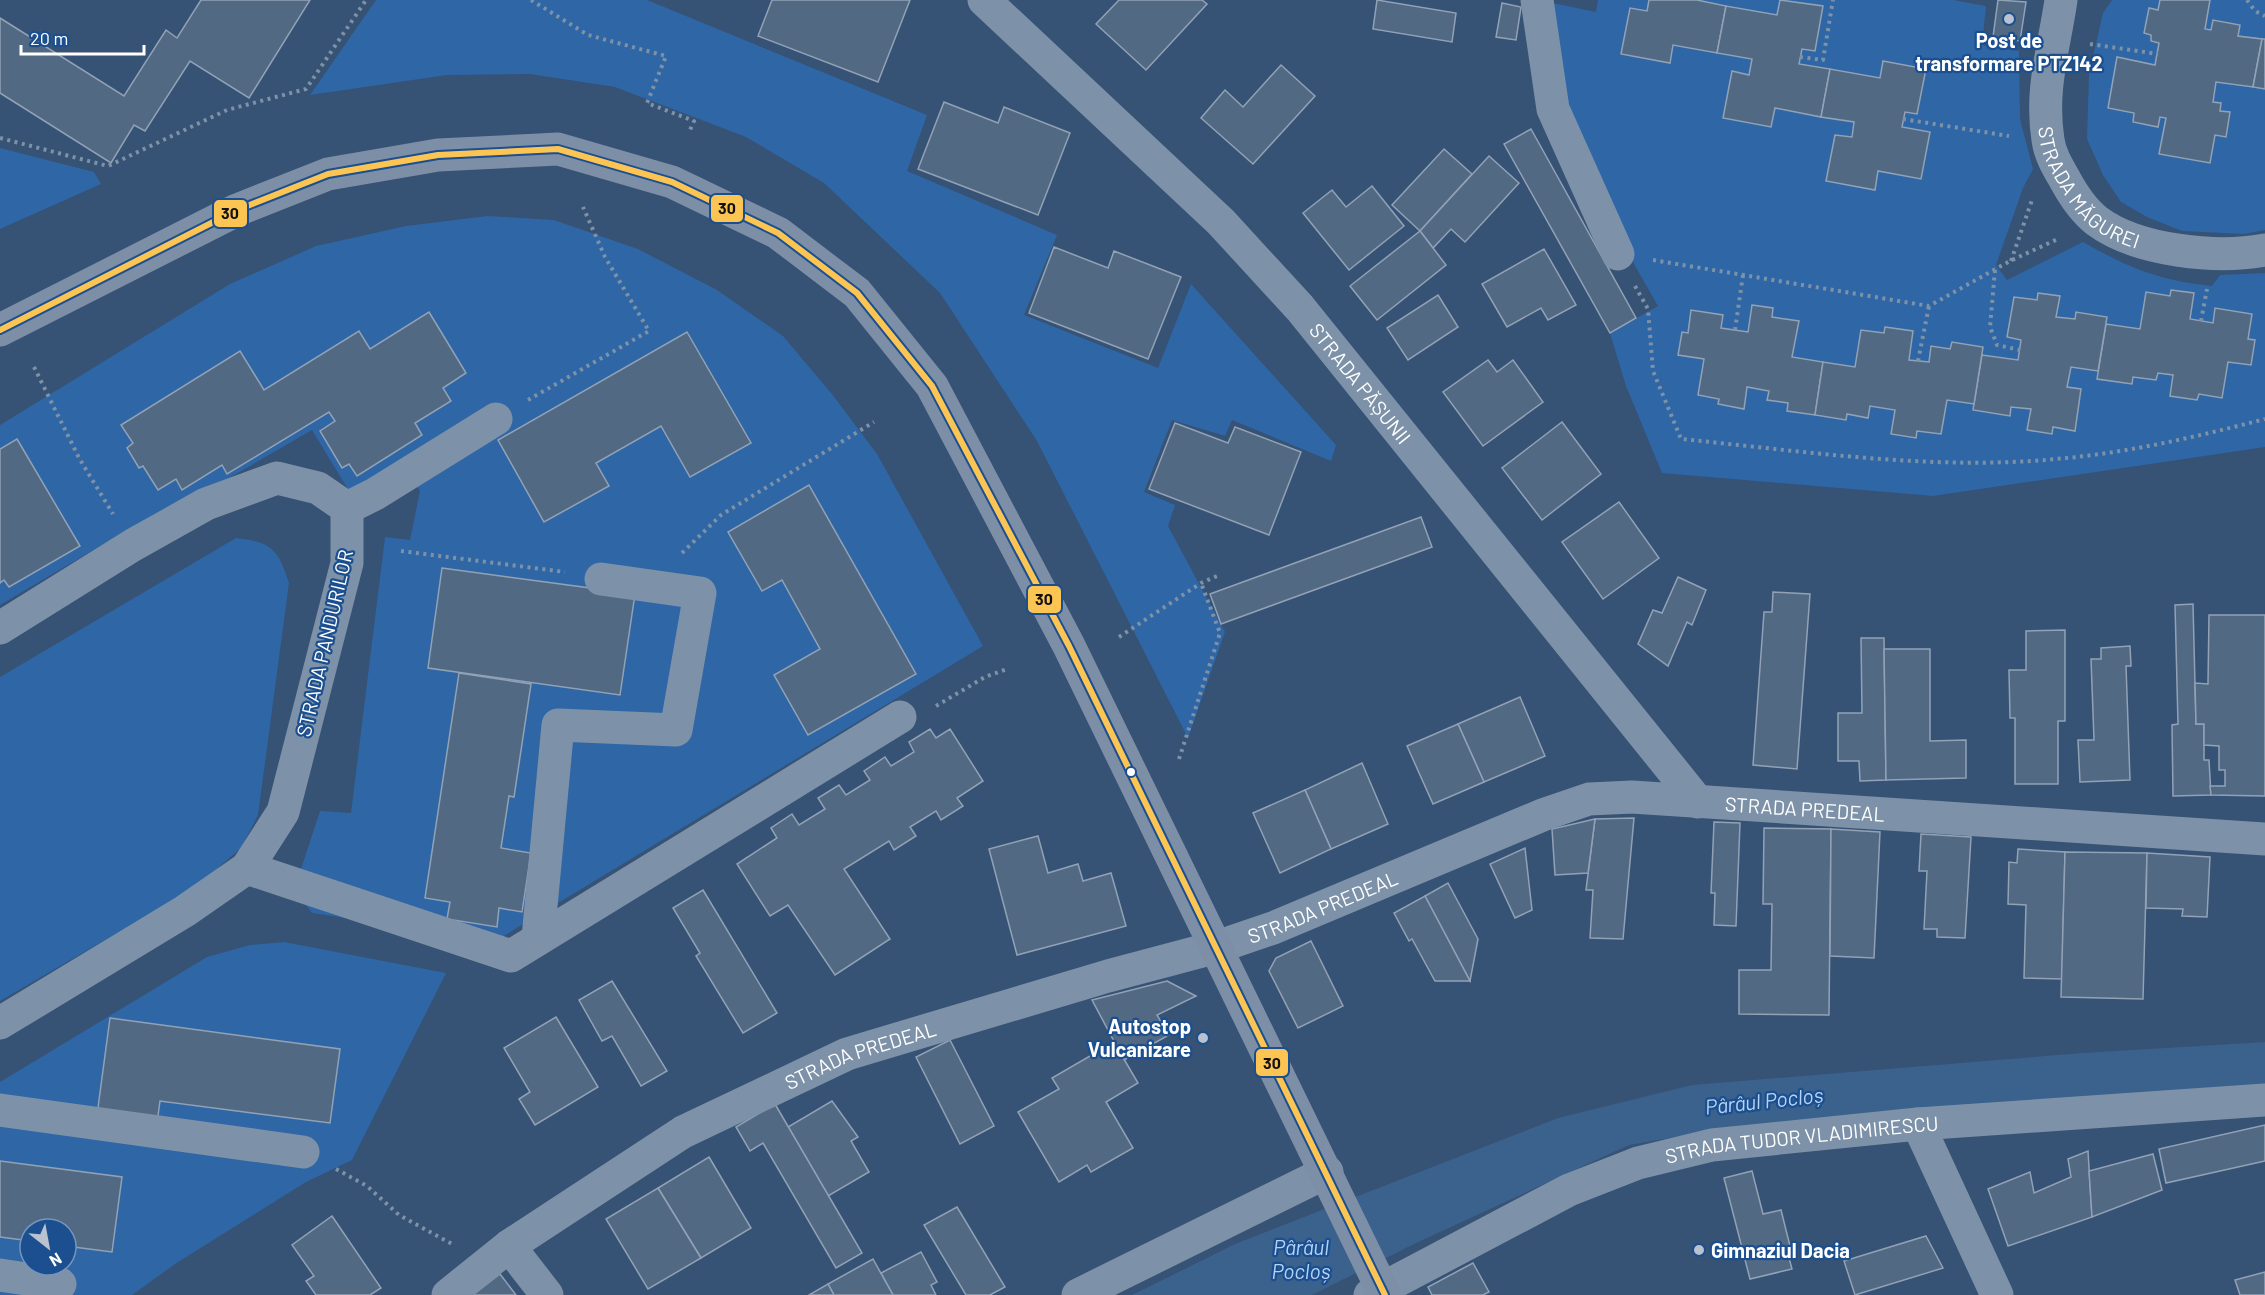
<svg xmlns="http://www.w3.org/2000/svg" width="2265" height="1295" viewBox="0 0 2265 1295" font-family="Barlow,sans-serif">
<rect width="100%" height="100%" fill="#365274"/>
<g fill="#2f66a5" fill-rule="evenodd">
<polygon points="376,0 647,0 927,115 907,171 1057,235 1024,315 1158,368 1191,284 1336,445 1331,461 1232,420 1225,436 1172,420 1144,492 1175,505 1168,526 1225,632 1188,738 1037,441 940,293 824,183 746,137 615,87 530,74 447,75 310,95"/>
<path d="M1598,0H1953L1986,6L1982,45L2019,51L2020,119L2033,169L2023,188L1996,265L2007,280L2083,242C2129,268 2158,280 2212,286L2220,275L2265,273V447L1933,496L1662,473L1626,386L1610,333L1658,306L1634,264L1564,103L1548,2L1596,12Z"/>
<polygon points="2112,0 2265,0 2265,230 2244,234 2182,231 2147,217 2121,202 2103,175 2087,139 2089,74 2103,13"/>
<polygon points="0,148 94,172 101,184 0,229"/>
<polygon points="487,216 554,220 638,249 717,290 783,336 832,394 877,454 983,646 497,940 312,913 298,894 300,872 320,811 351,813 385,537 410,540 420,491 399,461 349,491 312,430 229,478 158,512 0,605 0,425 230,284 316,246 406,226"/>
<path d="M236,538C272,542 278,549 289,583L258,815L241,848L196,887L0,1001V677Z"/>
<path d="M284,942L446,973L352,1160L306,1182L175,1264L132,1295H0V1082L207,957L250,945ZM30,1229H66V1265H30Z"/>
</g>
<polygon fill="#3b618d" points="2265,1042 2265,1088 1735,1127 1629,1145 1416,1243 1312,1295 1132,1295 1235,1244 1558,1118 1692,1085 2082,1053"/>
<g fill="#526984" stroke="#92a2b6" stroke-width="1.5">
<polygon points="201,0 310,0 249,98 190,61 145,131 134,125 111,163 0,93 0,18 124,96 166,30 177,38"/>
<polygon points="772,0 910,0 878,82 758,36"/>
<polygon points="1119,0 1202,0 1207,4 1146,70 1096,24"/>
<polygon points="1377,0 1456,13 1452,42 1373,29"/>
<polygon points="1649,0 1697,0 1726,6 1717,53 1673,45 1670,63 1621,54 1630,8 1647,11"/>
<polygon points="1780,0 1823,6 1815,51 1802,49 1799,64 1830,69 1821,117 1775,108 1771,127 1723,118 1732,71 1749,75 1752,59 1717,53 1726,6 1777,15"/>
<polygon points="1998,0 2026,2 2020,41 1993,37"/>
<polygon points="2160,0 2210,0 2205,29 2211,30 2213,20 2240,25 2238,36 2262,39 2253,87 2216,82 2213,102 2221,103 2220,111 2230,112 2226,137 2215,135 2210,163 2159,154 2166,118 2160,117 2158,127 2133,122 2134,113 2108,108 2117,57 2155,65 2159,43 2151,41 2151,35 2144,33 2149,8 2158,10"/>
<polygon points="1502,3 1521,7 1516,40 1496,37"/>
<polygon points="2262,39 2265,39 2265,89 2253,87"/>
<polygon points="1883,61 1926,69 1917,114 1905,112 1902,127 1930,132 1921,179 1878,171 1875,190 1826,181 1835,135 1852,137 1854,122 1821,117 1830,69 1880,78"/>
<polygon points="1281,65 1315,96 1253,164 1201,118 1225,90 1243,107"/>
<polygon points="944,102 998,123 1004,107 1070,133 1038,215 918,169"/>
<polygon points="1531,129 1636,318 1610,333 1504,144"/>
<polygon points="1444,149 1472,174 1420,231 1392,205"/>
<polygon points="1489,156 1519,183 1465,242 1451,229 1433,248 1420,231"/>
<polygon points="1372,186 1404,226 1349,270 1303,213 1332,190 1346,207"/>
<polygon points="1420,231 1446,265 1377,320 1350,286"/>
<polygon points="1054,247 1108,268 1114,251 1181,277 1148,359 1029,313"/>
<polygon points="1544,249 1576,305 1548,320 1541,308 1507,327 1482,284"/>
<polygon points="2171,290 2194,293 2190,319 2213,323 2215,308 2252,314 2248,339 2255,340 2251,365 2228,362 2222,398 2199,394 2197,400 2170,396 2173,375 2158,373 2156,380 2133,377 2132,384 2097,379 2106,324 2140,329 2146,292 2170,296"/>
<polygon points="2038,293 2060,296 2056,317 2075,319 2076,312 2107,317 2098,371 2071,367 2067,387 2081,389 2075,431 2053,427 2052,434 2027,430 2031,409 2011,407 2010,416 1973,410 1982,355 2018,360 2021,340 2007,337 2014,297 2037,300"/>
<polygon points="1438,295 1458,327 1408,360 1387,328"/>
<polygon points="1752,305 1773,308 1772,317 1799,321 1792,357 1823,362 1815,415 1787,411 1788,403 1767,400 1769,391 1747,387 1744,409 1718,404 1719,399 1698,395 1704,359 1678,355 1682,332 1688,333 1691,310 1723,315 1721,328 1748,332"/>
<polygon points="429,312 466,373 443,388 451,401 415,423 422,435 357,476 349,464 342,468 320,431 335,421 329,412 227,474 222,465 182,490 176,479 158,490 143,466 139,468 127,448 133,443 121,425 240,351 264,390 359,331 370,349"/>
<polygon points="1885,327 1913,331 1909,360 1929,362 1931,346 1950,349 1952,342 1983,347 1974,404 1947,400 1941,434 1917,431 1916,438 1891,434 1895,410 1870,406 1868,418 1847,414 1846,420 1815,415 1823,362 1855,367 1861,330 1884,333"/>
<polygon points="687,332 751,443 690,477 661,426 596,463 609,486 544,522 498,440"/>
<polygon points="1488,360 1497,372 1513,360 1543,402 1483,446 1443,392"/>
<polygon points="1562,422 1601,474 1542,520 1502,468"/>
<polygon points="1175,423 1228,443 1235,427 1301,452 1269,535 1149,489"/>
<polygon points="17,439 80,546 9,587 4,580 0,583 0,449"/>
<polygon points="809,485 916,674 808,735 774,675 820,649 782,580 762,591 728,532"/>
<polygon points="1619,502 1659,558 1603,599 1562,542"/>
<polygon points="1421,517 1432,547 1221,624 1210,594"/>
<polygon points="442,568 635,594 620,695 428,668"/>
<polygon points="1678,577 1706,590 1692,625 1687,622 1668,666 1638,644 1653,610 1662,613"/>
<polygon points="1773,592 1810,594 1797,769 1753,765 1764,612 1772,612"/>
<polygon points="2193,604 2196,724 2204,724 2204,760 2209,760 2211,795 2173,796 2172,725 2178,724 2175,605"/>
<polygon points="2209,615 2265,615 2265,796 2211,795 2210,786 2225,786 2225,770 2219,770 2219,746 2204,745 2204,724 2196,724 2195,683 2208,684"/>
<polygon points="2065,630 2065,721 2058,721 2058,784 2015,784 2015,718 2010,718 2009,670 2026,670 2026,631"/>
<polygon points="1861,638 1884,638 1886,780 1860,781 1859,761 1838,761 1838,713 1862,713"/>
<polygon points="2130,646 2131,666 2126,666 2130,780 2080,782 2078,740 2094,740 2091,659 2101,659 2101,648"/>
<polygon points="1884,649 1930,649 1930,741 1966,740 1966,778 1886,780"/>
<polygon points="459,673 531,684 514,797 509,796 501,848 531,853 522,912 499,908 497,927 447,919 450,902 425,898"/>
<polygon points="1520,697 1545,756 1484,782 1458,724"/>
<polygon points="1458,724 1484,782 1433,804 1407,746"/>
<polygon points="930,729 936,738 950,729 983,781 957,798 963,806 941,820 936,811 910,827 916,836 894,850 889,841 844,869 890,939 835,975 788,905 770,916 737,864 777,838 771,828 792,814 799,825 825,809 818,798 839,785 846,795 870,780 864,771 885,757 891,766 914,752 909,742"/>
<polygon points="1362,763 1388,824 1331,849 1305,790"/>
<polygon points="1305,790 1331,849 1280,873 1253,813"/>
<polygon points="1634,818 1623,939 1590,938 1593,890 1586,890 1595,819"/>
<polygon points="1595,819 1588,873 1555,875 1552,829"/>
<polygon points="1714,822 1740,823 1736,926 1714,925 1715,893 1711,893"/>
<polygon points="1764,828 1831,829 1829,1015 1739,1014 1739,970 1771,970 1772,904 1763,904"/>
<polygon points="1831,829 1880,832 1874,958 1830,956"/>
<polygon points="1921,834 1971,837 1965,938 1937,937 1937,929 1924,929 1927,871 1919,871"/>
<polygon points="1038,836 1048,873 1078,864 1083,881 1111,873 1126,926 1017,955 989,849"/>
<polygon points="1525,848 1532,910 1515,918 1490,864"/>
<polygon points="2018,849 2065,852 2062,979 2024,978 2026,905 2008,904 2009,862 2017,863"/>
<polygon points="2065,852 2147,853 2143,999 2061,997"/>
<polygon points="2147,853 2210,857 2207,917 2182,916 2183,909 2146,908"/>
<polygon points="1448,883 1478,939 1470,981 1425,896"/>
<polygon points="703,890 777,1013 743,1033 696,956 700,953 673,908"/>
<polygon points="1425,896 1470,981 1435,981 1412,939 1409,941 1394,913"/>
<polygon points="1311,941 1343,1006 1298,1028 1269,971 1276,958"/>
<polygon points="612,981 667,1071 641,1086 612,1036 602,1041 579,1000"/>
<polygon points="1167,981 1196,996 1157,1015 1169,1035 1124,1060 1092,1000"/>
<polygon points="556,1017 598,1087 535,1125 519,1099 530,1092 504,1048"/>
<polygon points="110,1018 340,1049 330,1123 160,1101 157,1123 97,1115"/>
<polygon points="950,1040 994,1126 960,1144 916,1057"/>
<polygon points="1114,1042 1138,1083 1106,1102 1133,1148 1091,1172 1087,1165 1059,1182 1018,1112 1059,1089 1052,1078"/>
<polygon points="832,1101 858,1137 851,1141 869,1172 828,1196 788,1127"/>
<polygon points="775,1104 862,1253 836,1268 763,1143 750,1151 736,1127"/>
<polygon points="2265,1125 2265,1161 2166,1183 2159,1149"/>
<polygon points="2088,1151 2092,1217 2008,1246 1988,1189 2030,1172 2034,1193 2071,1177 2068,1159"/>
<polygon points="2153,1154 2162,1190 2092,1217 2089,1171"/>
<polygon points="709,1157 751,1228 701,1258 658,1188"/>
<polygon points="0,1161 122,1177 112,1252 66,1246 66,1229 30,1229 30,1241 0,1237"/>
<polygon points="1752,1171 1763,1214 1781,1210 1790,1246 1786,1247 1792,1269 1750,1279 1724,1178"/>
<polygon points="658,1188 701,1258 648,1289 606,1219"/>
<polygon points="957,1207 1005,1287 990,1295 966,1295 924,1225"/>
<polygon points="332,1216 381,1288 370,1295 316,1295 306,1281 314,1276 292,1245"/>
<polygon points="1926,1236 1943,1268 1855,1295 1844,1261"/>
<polygon points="921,1252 937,1282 931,1285 936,1295 893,1295 881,1273"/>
<polygon points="873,1259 893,1295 834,1295 828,1284"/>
<polygon points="1473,1263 1489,1292 1483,1295 1432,1295 1428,1287"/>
<polygon points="2265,1272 2265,1295 2240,1295 2235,1280"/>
<polygon points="500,1274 516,1295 472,1295"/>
<polygon points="828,1284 834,1295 809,1295"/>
</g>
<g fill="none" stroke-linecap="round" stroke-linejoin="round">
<g stroke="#7d92a8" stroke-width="4" stroke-dasharray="3 4.5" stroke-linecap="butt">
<polyline points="531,0 588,35 666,56 647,103 694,121 690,130"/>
<polyline points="2247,0 2255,11 2265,16"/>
<polyline points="2090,44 2158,54"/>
<polyline points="1800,57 1823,60 1833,0"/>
<polyline points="1903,119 2009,136"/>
<polyline points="0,138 108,166 227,110 306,89 366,0"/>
<polyline points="1653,260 1929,306 2010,261 2060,238"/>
<polyline points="2011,261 2032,200"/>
<polyline points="1995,270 1990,327 1997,345 2020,350"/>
<path d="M1635,286L1648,309L1653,371L1681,439C1803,451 1933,471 2056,459C2127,453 2196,437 2265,419"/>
<polyline points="2201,321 2207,289"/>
<polyline points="1735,330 1743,275"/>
<polyline points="1918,361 1929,306"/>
<polyline points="34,367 79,458 113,514"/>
<polyline points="528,400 649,331 605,257 583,207"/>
<polyline points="401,551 565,572"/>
<polyline points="682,553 721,515 874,422"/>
<polyline points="1119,637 1201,583 1217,576"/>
<polyline points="936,706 985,677 1007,669"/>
<polyline points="1179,759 1220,633 1201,583"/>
<polyline points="336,1169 367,1186 399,1215 452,1244"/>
</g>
<g stroke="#7d92a8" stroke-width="33">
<path id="s1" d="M984,0L1221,222L1300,308L1698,802"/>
<polyline points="1537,0 1553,109 1618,254"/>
<path id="s2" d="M2061,0C2054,49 2040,89 2048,140C2050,154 2057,166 2064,178C2072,193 2084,211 2097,221C2137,251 2217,259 2265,250"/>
<polyline points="347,508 375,494 496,419"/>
<polyline points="0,628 133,545 206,504 277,478 318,488 347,508 347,563 283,812 247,868 185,911 0,1023"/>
<polyline points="247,868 511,956 900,717"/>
<polyline points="538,938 558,725 676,730 700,593 601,579"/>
<polyline points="0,1110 303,1152"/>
<polyline points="1918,1124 1997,1295"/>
<polyline points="509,1246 547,1295"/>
<polyline points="0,1275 60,1284"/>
<path id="s3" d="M448,1295L509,1246L683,1132L847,1054L1108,976L1217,947L1273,928L1545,814L1589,799L1632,797L2265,839"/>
<polyline points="1078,1295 1327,1172"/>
<path id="s4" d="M1370,1295L1569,1190L1638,1163L1712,1145L1918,1124L2265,1100"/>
</g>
<polyline stroke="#7d8ea7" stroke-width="33" points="0,330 237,210 328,174 438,155 558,149 672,182 778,233 857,293 932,386 1069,646 1385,1295"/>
<g stroke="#1b4f8f" stroke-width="10">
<polyline id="bus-1" points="0,330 237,210 328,174 438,155 558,149 672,182 778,233 857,293 932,386 1069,646 1385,1295"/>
</g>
<use href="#bus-1" stroke="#fcc553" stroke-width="6"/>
</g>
<g fill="#b9c2ce" stroke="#1b4f8f" stroke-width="2">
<circle cx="2009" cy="19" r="6"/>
<circle cx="1203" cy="1038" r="6"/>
<circle cx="1699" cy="1250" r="6"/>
</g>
<circle fill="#fff" stroke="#1b4f8f" stroke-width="2" cx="1131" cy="772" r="5"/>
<g text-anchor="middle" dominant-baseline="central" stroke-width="4.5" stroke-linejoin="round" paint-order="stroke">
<g font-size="20" font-weight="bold" fill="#fff" stroke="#1b4f8f">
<text x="2009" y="40">Post de<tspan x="2009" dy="23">transformare PTZ142</tspan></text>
<text x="1191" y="1026" text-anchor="end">Autostop<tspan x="1191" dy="23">Vulcanizare</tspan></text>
<text x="1711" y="1250" text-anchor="start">Gimnaziul Dacia</text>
</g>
<g font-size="20" fill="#fff" stroke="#1b4f8f">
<text stroke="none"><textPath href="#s2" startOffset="206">STRADA MĂGUREI</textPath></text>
<text stroke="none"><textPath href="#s1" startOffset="538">STRADA PĂȘUNII</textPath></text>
<text transform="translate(324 643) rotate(-77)">STRADA PANDURILOR</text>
<text stroke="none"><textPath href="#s3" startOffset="1470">STRADA PREDEAL</textPath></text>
<text stroke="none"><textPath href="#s3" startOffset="966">STRADA PREDEAL</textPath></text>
<text stroke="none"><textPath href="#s3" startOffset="480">STRADA PREDEAL</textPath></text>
<text stroke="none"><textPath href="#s4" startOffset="465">STRADA TUDOR VLADIMIRESCU</textPath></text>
</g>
<g font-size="21" font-style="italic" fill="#b5d3f5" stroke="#1b4f8f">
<text transform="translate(1764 1100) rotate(-6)">Pârâul Pocloș</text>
<text x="1301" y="1246">Pârâul<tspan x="1301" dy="24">Pocloș</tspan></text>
</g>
</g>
<g stroke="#1b4f8f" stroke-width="2">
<rect x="710" y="194" width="34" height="29" rx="6" fill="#fcc553"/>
<rect x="213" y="199" width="35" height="29" rx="6" fill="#fcc553"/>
<rect x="1027" y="585" width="35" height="29" rx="6" fill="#fcc553"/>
<rect x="1255" y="1048" width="34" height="29" rx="6" fill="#fcc553"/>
</g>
<g font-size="16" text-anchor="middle" font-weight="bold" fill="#111">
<text x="727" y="214">30</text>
<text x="230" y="219">30</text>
<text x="1044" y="605">30</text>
<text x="1272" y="1069">30</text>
</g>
<g transform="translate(48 1247) rotate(149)"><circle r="28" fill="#1b4f8f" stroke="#7695bc" stroke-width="1.5"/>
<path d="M0-4.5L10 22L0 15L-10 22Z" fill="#b9c2ce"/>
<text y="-9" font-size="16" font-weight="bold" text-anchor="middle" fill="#ffffff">N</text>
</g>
<path d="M21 45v9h123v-9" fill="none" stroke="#ffffff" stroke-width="3"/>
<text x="30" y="45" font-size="18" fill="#ffffff" stroke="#1b4f8f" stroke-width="4.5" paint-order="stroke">20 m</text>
</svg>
